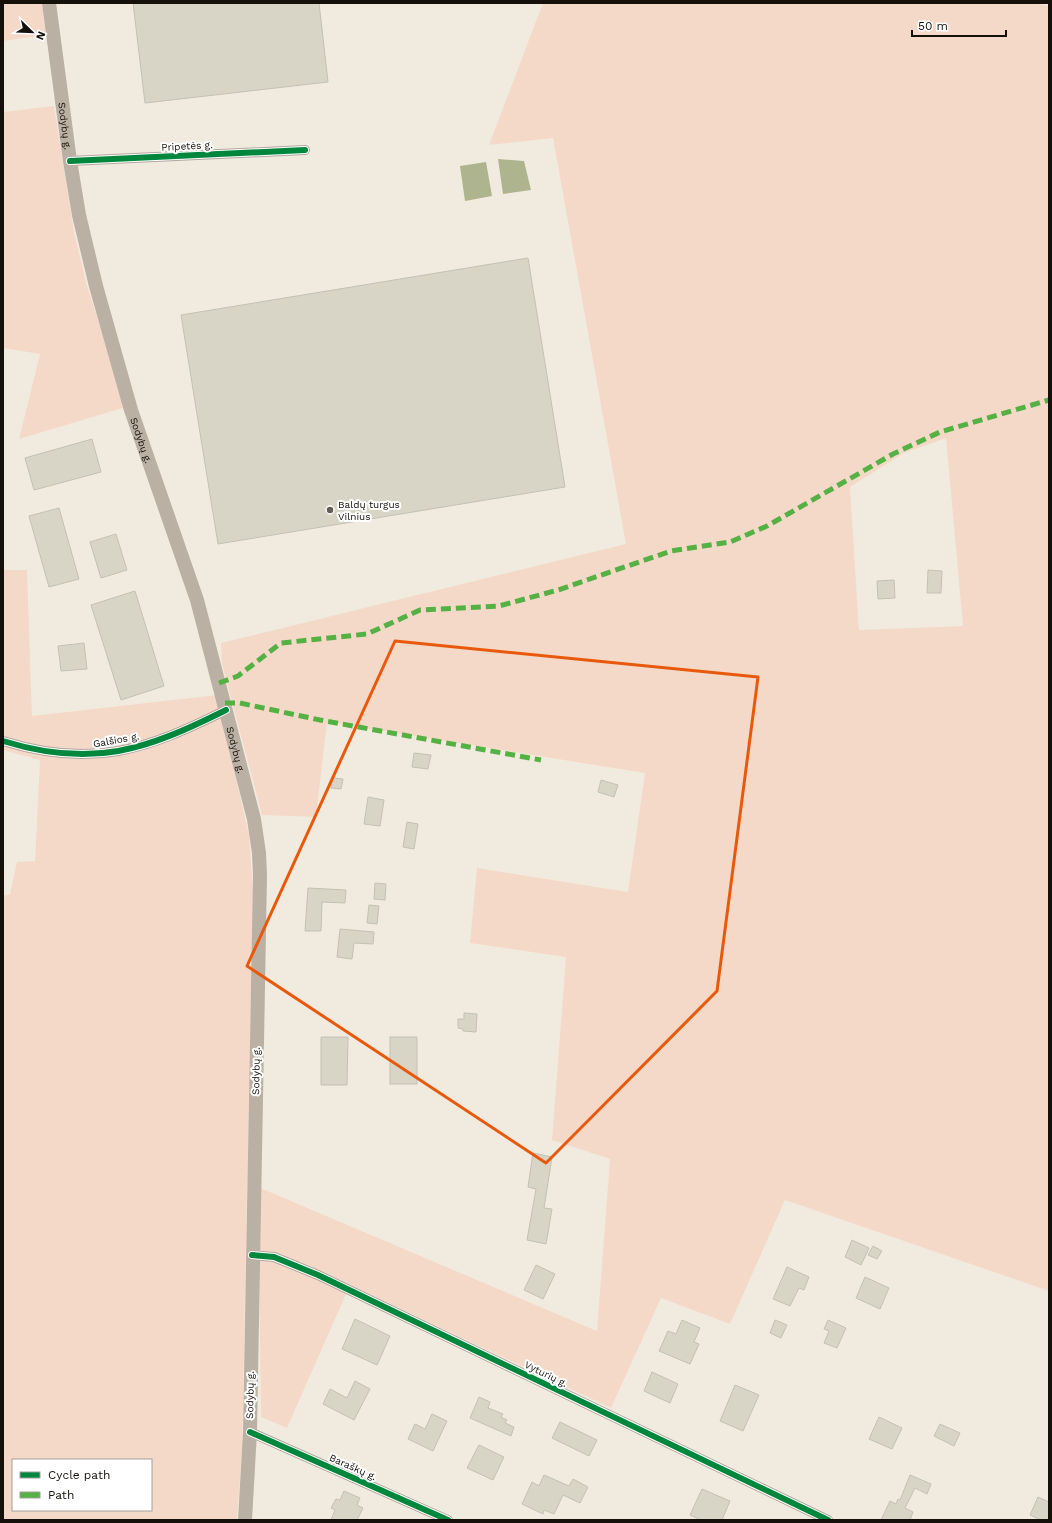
<svg xmlns="http://www.w3.org/2000/svg" width="1052" height="1523" viewBox="0 0 1052 1523" font-family="'Work Sans',sans-serif">
<rect width="100%" height="100%" fill="#f1ebdf"/>
<g fill="#f5d9c8" fill-rule="evenodd">
<polygon points="3,3 42,3 46,35 3,41"/>
<path d="M543,3H1033L1049,6V1291L785,1200L730,1324L661,1298L611,1408L350,1285L287,1428L261,1417L258,1187L597,1331L610,1159L552,1140L566,957L470,943L477,868L628,892L645,773L327,722L316,817L262,815L222,664L221,643L626,544L553,138L489,145ZM946,438L963,626L859,630L850,487L904,453Z"/>
<polygon points="54,106 74,232 87,286 126,407 19,439 40,354 3,348 3,112"/>
<path d="M3,570H27L32,716L217,695L249,835L253,892L242,1449L237,1520H3V896L10,894L17,862L35,861L40,760L3,750ZM13,1460H151V1510H13Z"/>
</g>
<g fill="#aeb48e">
<polygon points="498,159 524,161 531,190 503,194"/>
<polygon points="486,162 492,196 465,201 460,166"/>
</g>
<g fill="#d9d5c6" stroke="#c3c0b6">
<polygon points="133,3 319,3 328,82 145,103"/>
<polygon points="528,258 565,487 218,544 181,315"/>
<polygon points="92,439 101,472 34,490 25,458"/>
<polygon points="59,508 79,579 49,587 29,516"/>
<polygon points="116,534 127,570 101,578 90,542"/>
<polygon points="928,570 942,571 941,593 927,593"/>
<polygon points="894,580 895,598 878,599 877,581"/>
<polygon points="135,591 164,686 121,700 91,605"/>
<polygon points="84,643 87,669 61,671 58,646"/>
<polygon points="414,753 431,755 428,769 412,767"/>
<polygon points="332,778 343,779 341,789 331,788"/>
<polygon points="601,780 618,785 614,797 598,792"/>
<polygon points="368,797 384,800 380,826 364,824"/>
<polygon points="407,822 418,824 414,849 403,847"/>
<polygon points="375,883 386,884 385,900 374,899"/>
<polygon points="308,888 346,890 345,903 322,902 321,931 305,931"/>
<polygon points="369,905 379,906 377,924 367,923"/>
<polygon points="340,929 374,932 373,944 354,943 352,959 337,957"/>
<polygon points="464,1013 477,1014 476,1032 463,1031 463,1029 458,1028 458,1019 464,1019"/>
<polygon points="321,1037 348,1037 347,1085 321,1085"/>
<rect x="390" y="1037" width="27" height="47"/>
<polygon points="533,1153 552,1157 544,1208 552,1209 546,1244 527,1240 536,1189 528,1187"/>
<polygon points="852,1240 869,1248 861,1265 845,1257"/>
<polygon points="873,1246 882,1251 877,1259 868,1255"/>
<polygon points="536,1265 555,1274 543,1299 524,1290"/>
<polygon points="787,1267 809,1277 804,1290 799,1288 790,1306 773,1299"/>
<polygon points="865,1277 889,1288 880,1309 856,1298"/>
<polygon points="355,1319 390,1336 377,1365 342,1349"/>
<polygon points="682,1320 700,1328 694,1342 699,1344 690,1364 659,1351 668,1331 676,1334"/>
<polygon points="775,1320 787,1325 781,1338 770,1333"/>
<polygon points="828,1320 846,1328 837,1348 824,1343 829,1331 824,1329"/>
<polygon points="652,1372 678,1384 670,1403 644,1391"/>
<polygon points="355,1381 370,1389 354,1420 323,1404 330,1389 347,1398"/>
<polygon points="735,1385 759,1395 743,1431 720,1421"/>
<polygon points="479,1397 490,1402 488,1408 503,1414 501,1417 507,1420 505,1423 514,1427 511,1436 470,1418"/>
<polygon points="432,1414 447,1421 433,1451 408,1439 415,1424 425,1429"/>
<polygon points="879,1417 902,1428 892,1449 869,1439"/>
<polygon points="560,1422 597,1440 589,1456 552,1438"/>
<polygon points="940,1424 960,1433 954,1446 934,1436"/>
<polygon points="479,1445 504,1457 493,1480 467,1468"/>
<polygon points="544,1475 569,1486 573,1479 588,1487 580,1503 563,1495 554,1514 544,1510 543,1514 522,1504 532,1482 539,1486"/>
<polygon points="910,1475 931,1484 927,1494 915,1488 905,1508 913,1512 910,1520 881,1520 890,1501 896,1504 898,1499 900,1500"/>
<polygon points="702,1489 730,1501 722,1520 701,1520 690,1515"/>
<polygon points="344,1491 360,1498 357,1505 363,1508 357,1520 331,1520 335,1510 331,1508 336,1499 340,1500"/>
<polygon points="1038,1497 1049,1502 1049,1520 1041,1520 1030,1515"/>
</g>
<g fill="none" stroke-linecap="round" stroke-linejoin="round">
<g stroke="#b2a89d" stroke-width="10">
<polyline points="70,161 305,150"/>
<path d="M3,741C93,769 146,750 226,710"/>
<polyline points="252,1255 274,1257 318,1275 828,1520"/>
<polyline points="250,1432 448,1520"/>
</g>
<path stroke="#bbb0a4" stroke-width="14" id="s1" d="M49,3L70,161L79,215L96,286L131,410L197,600L254,819L259,853L260,875L250,1432L245,1520"/>
<g stroke="#55b144" stroke-width="5" stroke-dasharray="10 5" stroke-linecap="butt">
<polyline points="219,683 238,676 281,643 367,634 420,610 499,606 558,590 671,551 730,542 767,526 893,454 940,432 1049,400"/>
<polyline points="225,703 240,703 320,720 541,760"/>
</g>
<g stroke="#fff" stroke-width="8">
<g id="cycleway">
<polyline points="70,161 305,150"/>
<path d="M3,741C93,769 146,750 226,710"/>
<polyline points="252,1255 274,1257 318,1275 828,1520"/>
<polyline points="250,1432 448,1520"/>
</g>
</g>
<use href="#cycleway" stroke="#00873e" stroke-width="6"/>
</g>
<path fill="none" stroke="#e8590c" stroke-width="3" stroke-linejoin="round" d="M395,641L758,677L717,991L546,1163L247,966Z"/>
<circle fill="#625d55" stroke="#fff" stroke-width="1.5" cx="330" cy="510" r="4"/>
<g text-anchor="middle" dominant-baseline="central" stroke-width="4" stroke-linejoin="round" paint-order="stroke">
<g font-size="10" fill="#15110a" stroke="#fff">
<text stroke="none"><textPath href="#s1" startOffset="124">Sodybų g.</textPath></text>
<text transform="translate(187 146) rotate(-3)">Pripetės g.</text>
<text stroke="none"><textPath href="#s1" startOffset="448">Sodybų g.</textPath></text>
<text transform="translate(116 740) rotate(-10)">Galšios g.</text>
<text stroke="none"><textPath href="#s1" startOffset="772">Sodybų g.</textPath></text>
<text transform="translate(256 1071) rotate(-89)">Sodybų g.</text>
<text transform="translate(546 1374) rotate(26)">Vyturių g.</text>
<text transform="translate(250 1395) rotate(-89)">Sodybų g.</text>
<text transform="translate(353 1467) rotate(24)">Baraškų g.</text>
</g>
<g font-size="10" fill="#15110a" stroke="#fff" text-anchor="start">
<text x="338" y="504">Baldų turgus<tspan x="338" dy="12">Vilnius</tspan></text>
</g>
</g>
<rect width="1052" height="1523" fill="none" stroke="#15110a" stroke-width="8"/>
<rect x="12" y="1459" width="140" height="52" fill="#ffffff" stroke="#a1a09d"/>
<rect x="20" y="1472" width="20" height="6" fill="#00873e" stroke="#a1a09d"/>
<text x="48" y="1479" font-size="12" fill="#15110a">Cycle path</text>
<rect x="20" y="1492" width="20" height="6" fill="#55b144" stroke="#a1a09d"/>
<text x="48" y="1499" font-size="12" fill="#15110a">Path</text>
<g transform="translate(32 32) rotate(113)" stroke="#ffffff" stroke-width="3" paint-order="stroke">
<path d="M0-3L7 15L0 10L-7 15Z" fill="#15110a"/>
<text y="-6" font-size="11" font-weight="bold" text-anchor="middle" fill="#15110a">N</text>
</g>
<path d="M912 30v6h94v-6" fill="none" stroke="#15110a" stroke-width="2"/>
<text x="918" y="30" font-size="12" fill="#15110a" stroke="#ffffff" stroke-width="3" paint-order="stroke">50 m</text>
</svg>
